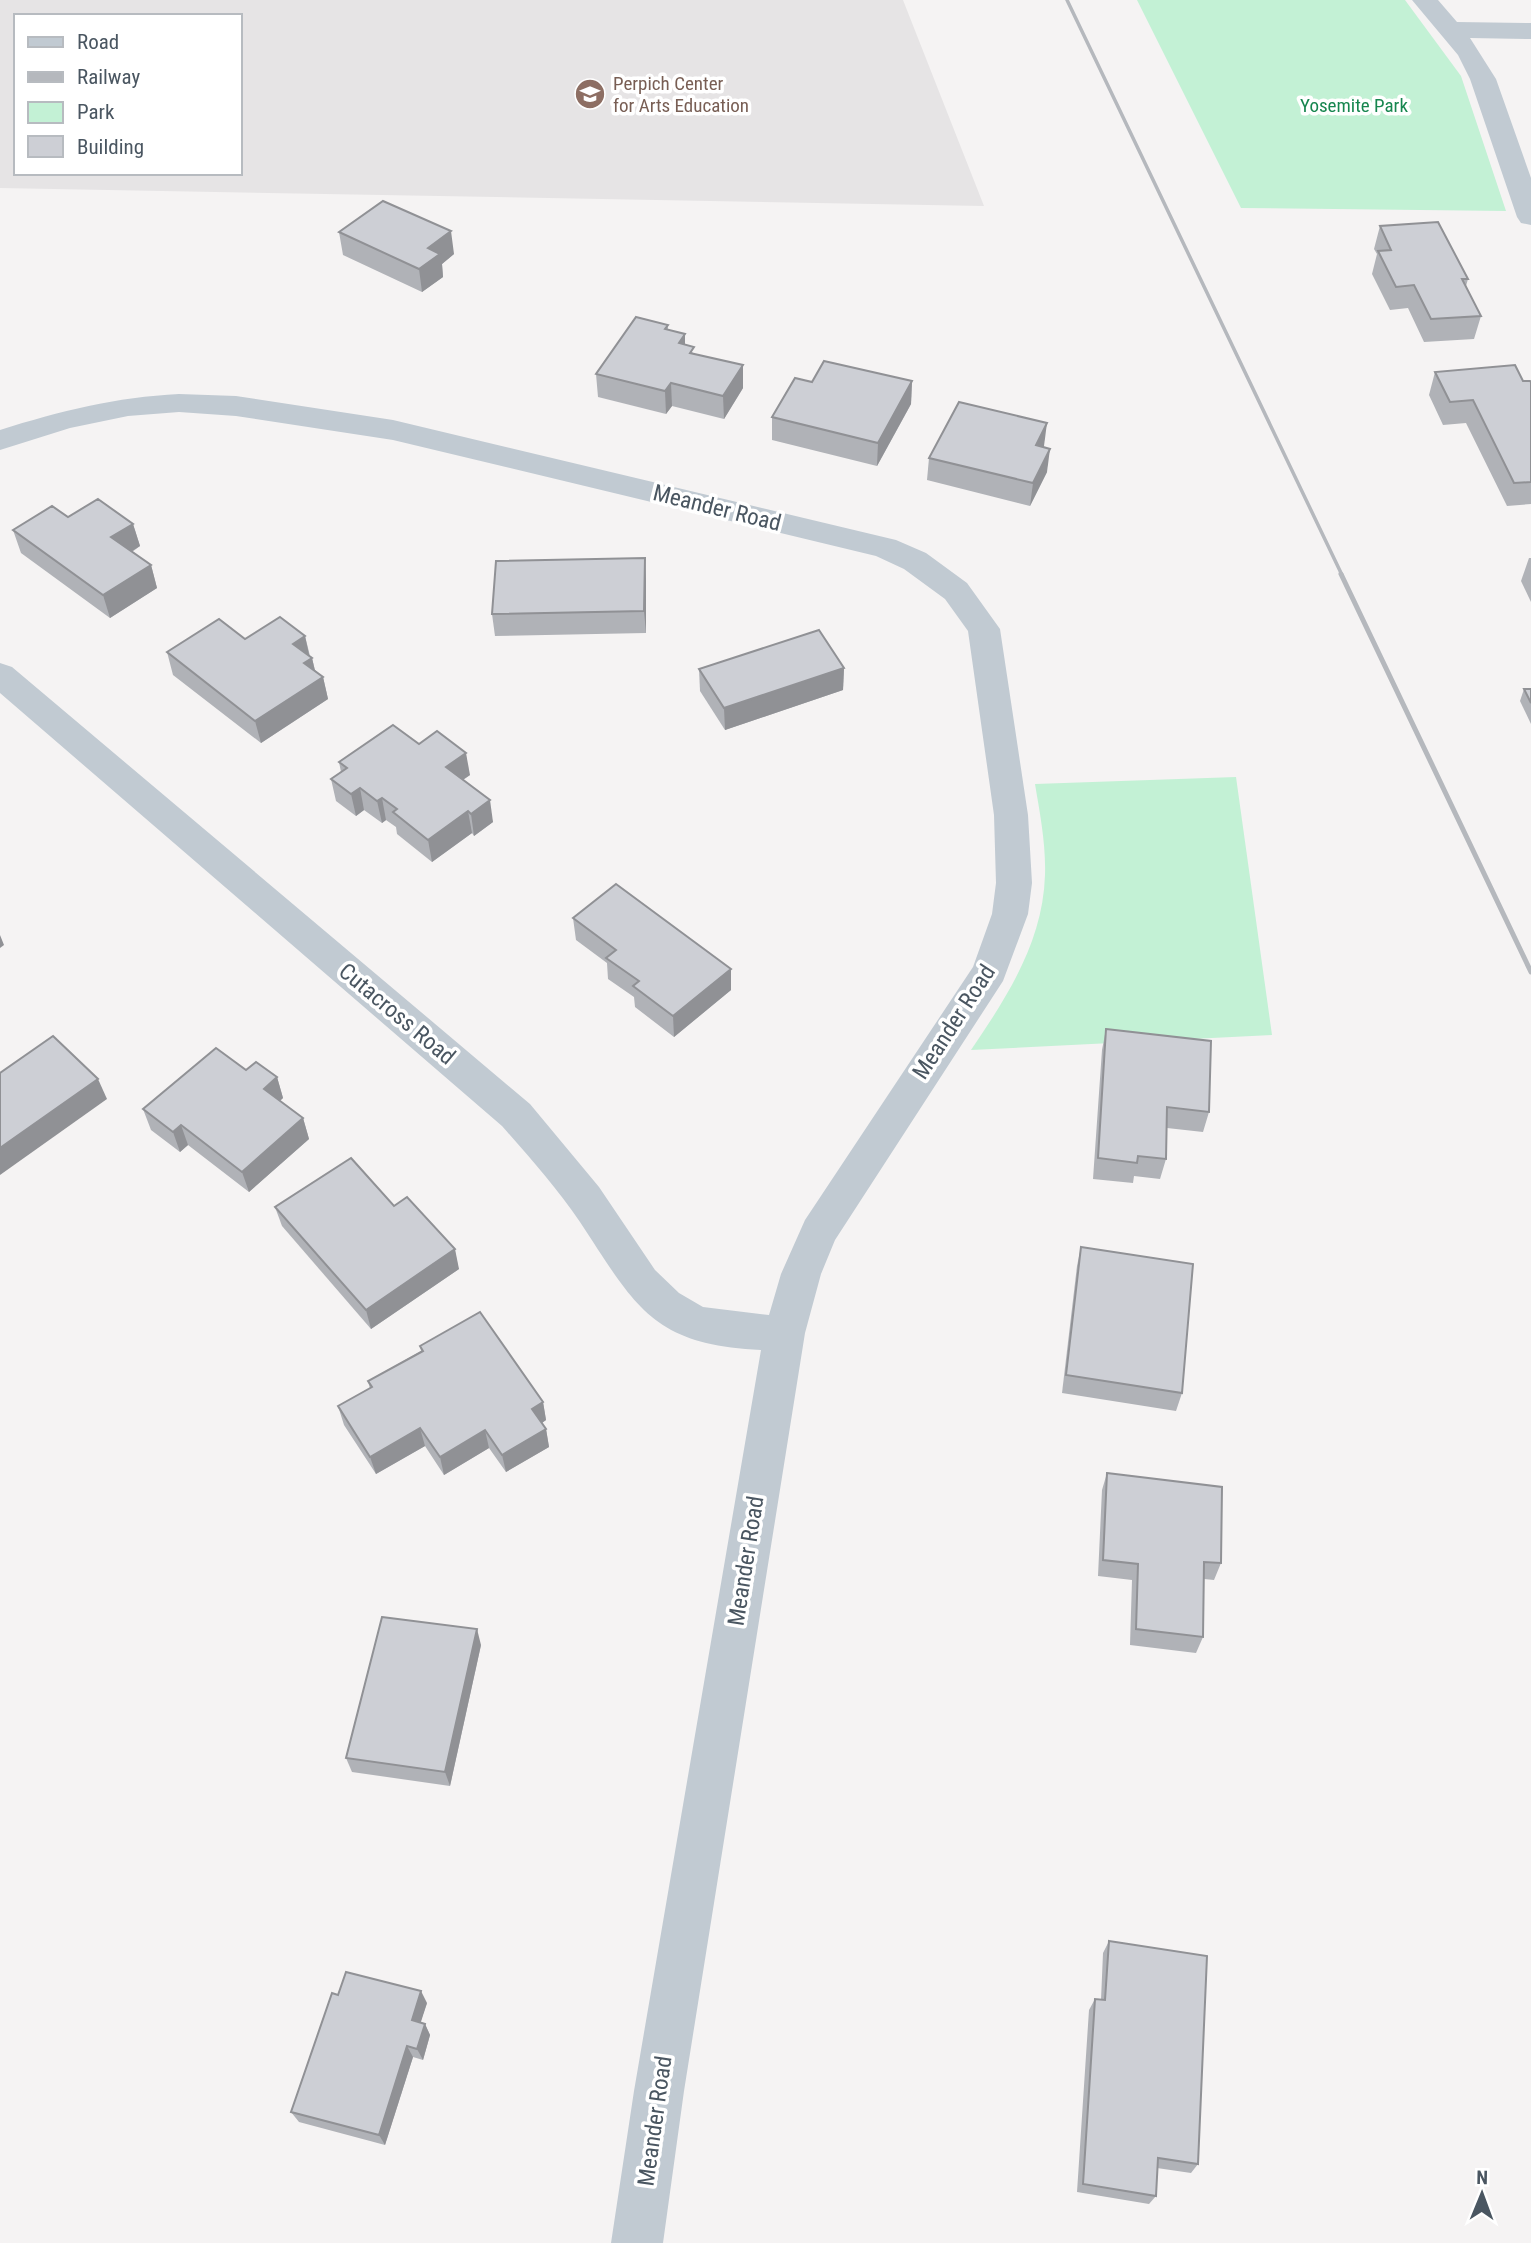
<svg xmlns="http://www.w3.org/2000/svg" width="1531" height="2243" viewBox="0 0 1531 2243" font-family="'Roboto Condensed',sans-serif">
<rect width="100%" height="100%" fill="#f5f3f3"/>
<path fill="#e6e4e5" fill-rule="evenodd" d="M0,0H903L984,206L0,188ZM16,16H240V173H16Z"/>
<g fill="#c3f1d5">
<polygon points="1137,0 1405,0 1461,76 1506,211 1241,208"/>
<path d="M1236,777L1272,1035L971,1050C1007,997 1043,942 1045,875C1046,844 1040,814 1035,784Z"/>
</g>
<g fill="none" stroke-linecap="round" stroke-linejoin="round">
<g fill="#c1cad2" fill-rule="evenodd">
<polygon points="1412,0 1438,0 1457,22 1531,23 1531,39 1470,38 1496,79 1531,178 1531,225 1521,223 1517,217 1470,79 1458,55"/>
<path d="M179,394L236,396L393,420L896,540L926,553L967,583L1000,629L1028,815L1032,883L1028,914L1003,981L835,1240L821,1274L805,1333L684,2091L663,2243H611L634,2091L761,1350C651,1345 635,1305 580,1222C557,1188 529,1157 502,1126L0,693V663L12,667L530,1104L599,1187L655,1270L679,1293L703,1307L769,1315L781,1274L805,1220L973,967L992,914L996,883L994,815L968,631L945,599L904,569L876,556L393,440L236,416L179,412L128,416L70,428L0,450V430C60,411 117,397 179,394Z"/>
</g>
<polyline stroke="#b5b8bd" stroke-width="3.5" points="1067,0 1342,575"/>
<polyline stroke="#b5b8bd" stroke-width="5" points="1341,574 1531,972"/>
</g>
<g fill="#b0b2b7">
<polygon points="1380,226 1468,279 1466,286 1481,316 1474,339 1424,342 1408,308 1390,310 1372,274 1377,254 1374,249"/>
<polygon points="339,232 454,254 442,264 443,277 422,292 343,255"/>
<polygon points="668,325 668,330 685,334 685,345 694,354 743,388 724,419 672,406 666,414 598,397 596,374"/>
<polygon points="1435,372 1531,382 1531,504 1507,506 1466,423 1443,425 1429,395"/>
<polygon points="912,381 911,404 877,466 772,440 772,417 812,382"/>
<polygon points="1044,446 1047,472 1030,506 927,480 929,458"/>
<polygon points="68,517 133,524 140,546 132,552 151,565 157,588 110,618 21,553 13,530"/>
<polygon points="645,558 646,581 646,633 495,636 492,614"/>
<polygon points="1529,558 1531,558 1531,602 1521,581"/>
<polygon points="305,636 310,656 312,658 315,670 323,677 328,699 261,743 173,675 167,652 245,639"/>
<polygon points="844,668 843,690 725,730 700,691 699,669"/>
<polygon points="1524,689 1531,689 1531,724 1520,701"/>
<polygon points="419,744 470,775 463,780 493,822 474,836 472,833 432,862 397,834 396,827 386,820 382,823 364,810 356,816 336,801 331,779 341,772 339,762"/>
<polygon points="573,918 731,990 674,1037 635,1007 634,997 608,979 607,963 576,940"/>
<polygon points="1106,1029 1209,1112 1203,1132 1167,1128 1166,1159 1160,1179 1134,1176 1133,1183 1093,1179 1102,1050"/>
<polygon points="246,1070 277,1077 283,1098 280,1101 303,1118 309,1139 249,1192 188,1145 180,1152 151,1130 143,1109"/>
<polygon points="394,1206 459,1269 371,1329 282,1226 275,1207"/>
<polygon points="1081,1247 1182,1393 1176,1411 1062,1393 1077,1266"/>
<polygon points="420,1346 543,1402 546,1420 542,1423 546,1429 549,1447 506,1472 489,1448 444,1475 425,1446 376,1474 344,1425 338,1406 370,1389 368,1381 421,1351"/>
<polygon points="1107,1473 1221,1563 1214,1580 1204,1579 1203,1637 1196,1653 1130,1645 1132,1580 1098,1576 1102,1490"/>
<polygon points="481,1645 450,1786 352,1772 346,1758"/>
<polygon points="1109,1941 1198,2164 1191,2173 1157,2168 1156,2196 1149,2204 1077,2192 1089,2010 1095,1999 1101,2000 1103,1953"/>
<polygon points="427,2003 420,2023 425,2024 430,2035 423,2060 413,2057 385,2145 299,2122 291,2112"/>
</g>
<g fill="#909195">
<polygon points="451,231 454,254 442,264 443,277 422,292 419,269 428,248"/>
<polygon points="685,334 685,357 679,343"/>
<polygon points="743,365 743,388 724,419 723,396"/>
<polygon points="912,381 911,404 877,466 878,443"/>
<polygon points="671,383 672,406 666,414 665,391"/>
<polygon points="1047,423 1044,446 1033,468 1036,445"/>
<polygon points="1050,449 1047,472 1030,506 1033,483"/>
<polygon points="133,524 140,546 118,560 111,537"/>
<polygon points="645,558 646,581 646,633 644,611"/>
<polygon points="151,565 157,588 110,618 103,595"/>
<polygon points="305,636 310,659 293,644"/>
<polygon points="312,658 317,680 304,663"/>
<polygon points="844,668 843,690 725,730 724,708"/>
<polygon points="323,677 328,699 261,743 255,721"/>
<polygon points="466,753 470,775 449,789 446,767"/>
<polygon points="360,788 364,810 356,816 351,794"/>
<polygon points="382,798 386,820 382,823 377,801"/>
<polygon points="490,800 493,822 474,836 471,814"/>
<polygon points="468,811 472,833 432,862 428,840"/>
<polygon points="0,935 4,945 0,948"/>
<polygon points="731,969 731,990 674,1037 673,1016"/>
<polygon points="277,1077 283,1098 270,1109 264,1089"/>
<polygon points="98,1079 107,1099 0,1175 0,1148"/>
<polygon points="303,1118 309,1139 249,1192 242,1172"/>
<polygon points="181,1125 188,1145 180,1152 173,1132"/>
<polygon points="455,1249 459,1269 371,1329 366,1310"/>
<polygon points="543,1402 546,1420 536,1427 532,1409"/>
<polygon points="420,1428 425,1446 376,1474 370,1457"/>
<polygon points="546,1429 549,1447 506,1472 502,1455"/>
<polygon points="485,1430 489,1448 444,1475 440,1457"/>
<polygon points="477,1629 481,1645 450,1786 445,1772"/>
<polygon points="421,1991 427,2003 418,2031 412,2020"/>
<polygon points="425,2024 430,2035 423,2060 417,2049"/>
<polygon points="407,2046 413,2057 385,2145 379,2135"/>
</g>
<g fill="#cdcfd5" stroke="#909195" stroke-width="2">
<polygon points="383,201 451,231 428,248 440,254 419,269 339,232"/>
<polygon points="1438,222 1468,279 1462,279 1481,316 1431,319 1414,285 1396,287 1378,251 1391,250 1380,226"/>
<polygon points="636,317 668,325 665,329 685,334 679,343 694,347 690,353 743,365 723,396 671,383 665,391 596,374"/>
<polygon points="824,361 912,381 878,443 772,417 795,378 812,382"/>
<polygon points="1515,365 1523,381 1530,381 1531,382 1531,482 1514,483 1473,400 1450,402 1435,372"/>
<polygon points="959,402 1047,423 1036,445 1050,449 1033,483 929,458"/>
<polygon points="98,499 133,524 111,537 151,565 103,595 13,530 52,506 68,517"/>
<polygon points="645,558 644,611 492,614 496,561"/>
<polygon points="280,617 305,636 293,644 312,658 304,663 323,677 255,721 167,652 219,619 245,639"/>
<polygon points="819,630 844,668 724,708 699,669"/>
<polygon points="1524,689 1531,689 1531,703"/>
<polygon points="393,725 419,744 437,731 466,753 446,767 490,800 471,814 468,811 428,840 393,812 397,809 382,798 377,801 360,788 351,794 331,779 347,768 339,762"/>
<polygon points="616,884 731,969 673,1016 633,986 639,981 606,958 616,950 573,918"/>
<polygon points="1106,1029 1211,1041 1209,1112 1167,1107 1166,1159 1138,1156 1137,1163 1098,1158"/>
<polygon points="53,1036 98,1079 0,1148 0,1073"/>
<polygon points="216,1048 246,1070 256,1062 277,1077 264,1089 303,1118 242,1172 181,1125 173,1132 143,1109"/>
<polygon points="351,1158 394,1206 407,1197 455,1249 366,1310 275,1207"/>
<polygon points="1081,1247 1193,1264 1182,1393 1066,1375"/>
<polygon points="480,1312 543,1402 532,1409 546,1429 502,1455 485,1430 440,1457 420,1428 370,1457 338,1406 372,1387 368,1381 423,1351 420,1346"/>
<polygon points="1107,1473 1222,1487 1221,1563 1204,1562 1203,1637 1136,1629 1138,1564 1103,1560"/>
<polygon points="382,1617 477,1629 445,1772 346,1758"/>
<polygon points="1109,1941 1207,1956 1198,2164 1158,2158 1156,2196 1083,2184 1095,1999 1105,2000"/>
<polygon points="346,1972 421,1991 412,2020 425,2024 417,2049 407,2046 379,2135 291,2112 332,1993 338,1995"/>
</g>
<defs>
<g id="school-disc" transform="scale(1.575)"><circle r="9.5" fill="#8d6e63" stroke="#fff"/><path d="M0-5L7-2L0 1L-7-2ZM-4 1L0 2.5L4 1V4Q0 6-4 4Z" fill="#fff"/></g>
</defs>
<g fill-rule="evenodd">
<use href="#school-disc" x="590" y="94"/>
</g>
<g text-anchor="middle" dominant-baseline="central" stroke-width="7" stroke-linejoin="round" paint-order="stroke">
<g font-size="19" fill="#785e54" stroke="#fff" text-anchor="start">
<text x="613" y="83">Perpich Center<tspan x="613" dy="22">for Arts Education</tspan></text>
</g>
<g font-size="19" fill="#17864f" stroke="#fff">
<text x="1354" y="105">Yosemite Park</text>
</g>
<g font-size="23" fill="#4a5661" stroke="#fff">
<text transform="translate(717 508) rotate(14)">Meander Road</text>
<text transform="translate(397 1014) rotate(40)">Cutacross Road</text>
<text transform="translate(954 1022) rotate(-57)">Meander Road</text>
<text transform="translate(746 1561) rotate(-81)">Meander Road</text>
<text transform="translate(655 2121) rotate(-82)">Meander Road</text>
</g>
</g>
<rect x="14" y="14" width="228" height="161" fill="#ffffff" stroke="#b7bbc0" stroke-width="2"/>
<rect x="28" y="37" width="35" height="10" fill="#c1cad2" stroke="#b7bbc0" stroke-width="2"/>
<text x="77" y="49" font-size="21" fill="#4a5661">Road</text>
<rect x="28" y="72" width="35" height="10" fill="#b5b8bd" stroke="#b7bbc0" stroke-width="2"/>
<text x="77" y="84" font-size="21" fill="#4a5661">Railway</text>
<rect x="28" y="102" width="35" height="21" fill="#c3f1d5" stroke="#b7bbc0" stroke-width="2"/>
<text x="77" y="119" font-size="21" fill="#4a5661">Park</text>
<rect x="28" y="136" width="35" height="21" fill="#cdcfd5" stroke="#b7bbc0" stroke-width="2"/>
<text x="77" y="154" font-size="21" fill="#4a5661">Building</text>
<g transform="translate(1482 2194) rotate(1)" stroke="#ffffff" stroke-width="5" paint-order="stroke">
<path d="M0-5L12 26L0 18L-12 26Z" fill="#4a5661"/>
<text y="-10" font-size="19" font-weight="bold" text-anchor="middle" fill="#4a5661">N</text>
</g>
</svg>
